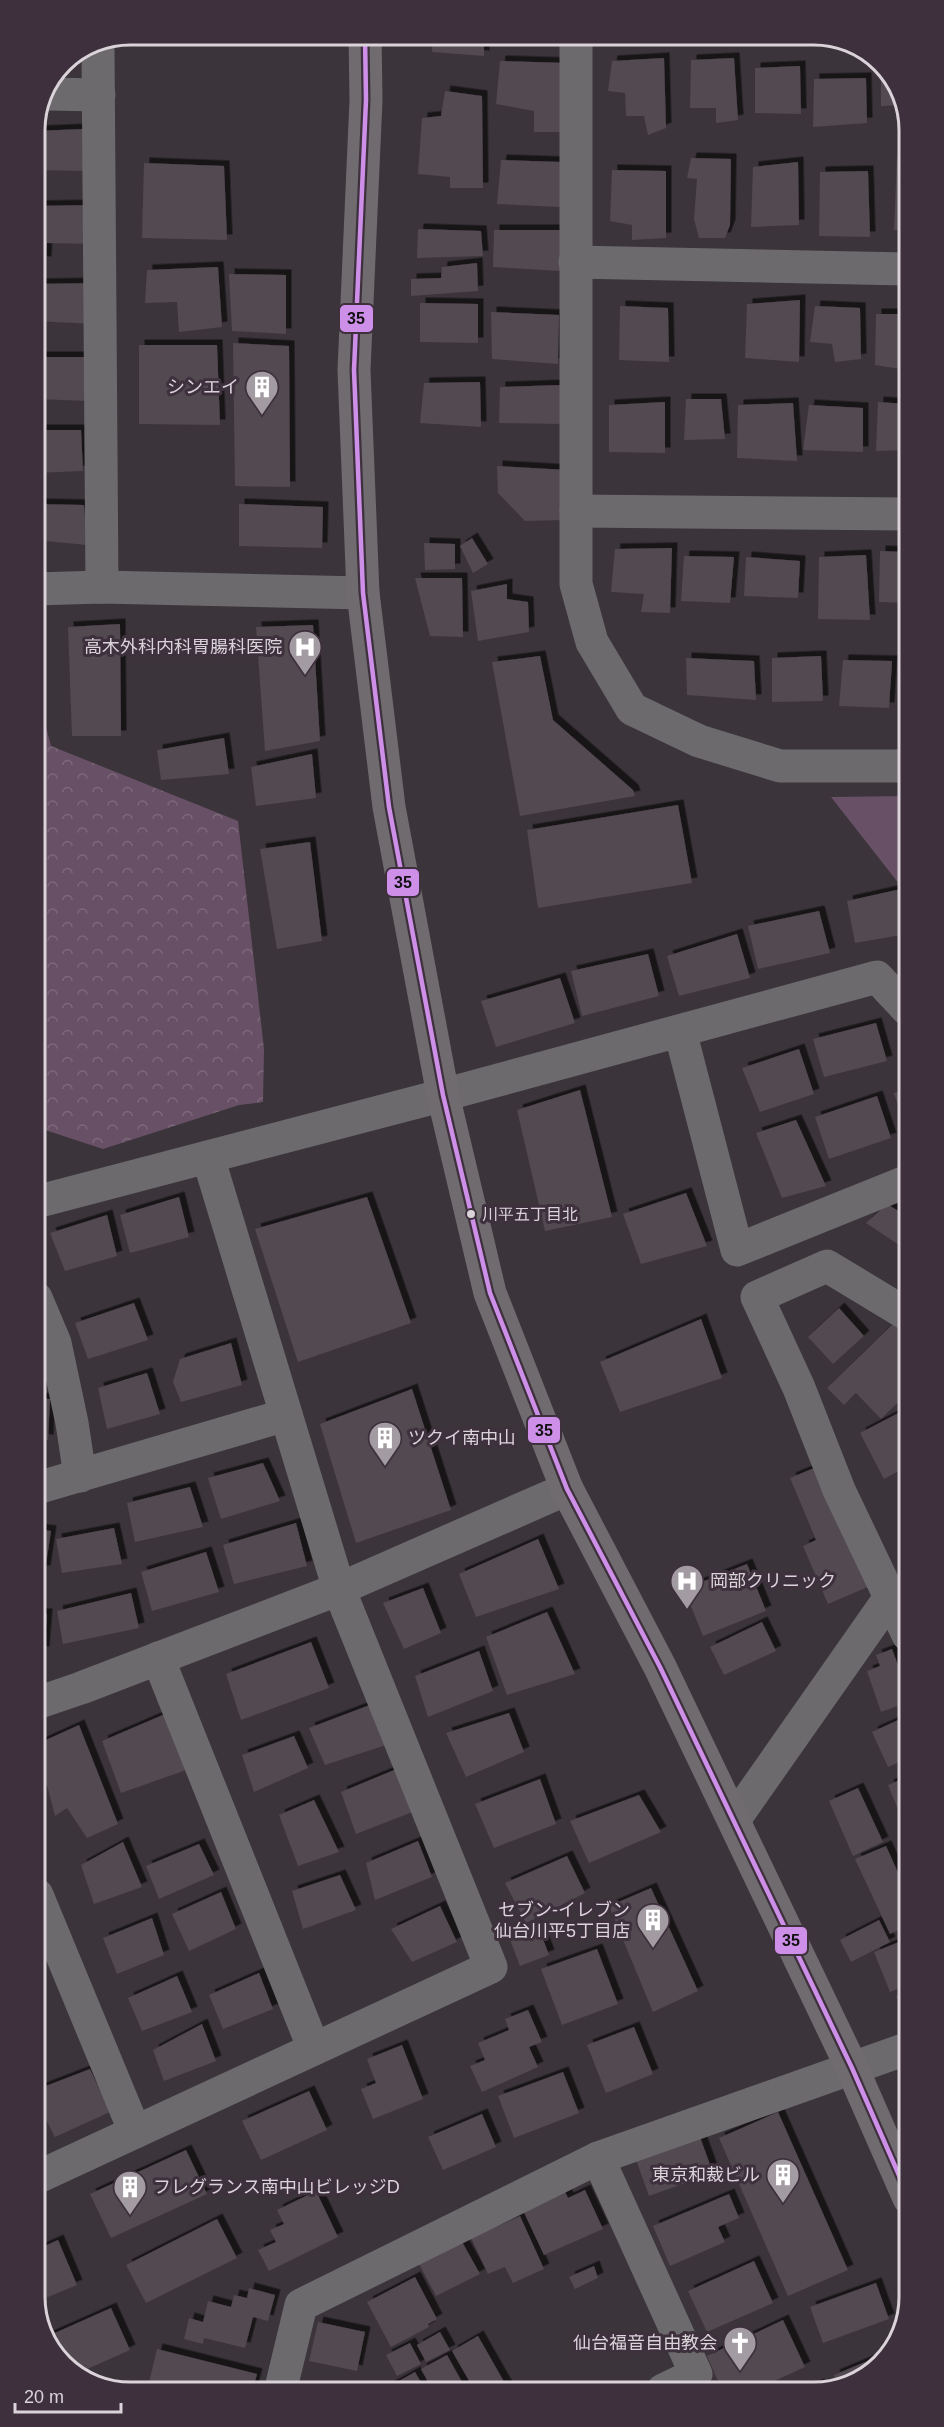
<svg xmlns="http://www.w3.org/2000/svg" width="944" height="2427" viewBox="0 0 944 2427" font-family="Helvetica,'Noto Sans JP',sans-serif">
<defs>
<pattern id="forest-crowns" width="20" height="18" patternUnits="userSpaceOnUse" patternTransform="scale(1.5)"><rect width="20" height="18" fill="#685166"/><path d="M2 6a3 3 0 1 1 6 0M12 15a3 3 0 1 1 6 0" fill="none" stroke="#7d697b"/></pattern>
<filter id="shadow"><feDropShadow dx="5.5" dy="-5.5" stdDeviation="0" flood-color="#0009"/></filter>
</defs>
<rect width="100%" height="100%" fill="#3b343a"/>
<polygon fill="url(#forest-crowns)" points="36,689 51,746 238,821 264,1049 263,1102 239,1105 103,1149 36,1127"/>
<polygon fill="#685166" points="907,796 907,894 831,797"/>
<g fill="#534851" filter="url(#shadow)">
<polygon points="433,35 484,35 484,56 432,52"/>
<polygon points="664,58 666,128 648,135 644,116 626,116 625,93 608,91 612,61"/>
<polygon points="734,58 738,120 716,123 716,108 690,108 691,60"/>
<polygon points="500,61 567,63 563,132 534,132 534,111 496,104"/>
<polygon points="800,66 801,114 755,113 755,68"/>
<polygon points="881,66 901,97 906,105 881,106"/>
<polygon points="866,78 867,123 813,127 814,79"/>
<polygon points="445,91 482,96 483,188 450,188 450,177 418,174 422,118 441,116"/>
<polygon points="84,129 86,171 35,170 35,131"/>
<polygon points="897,157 906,158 906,230 894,230"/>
<polygon points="691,158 731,159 730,225 725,238 699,238 694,219 697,179 687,178"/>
<polygon points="501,160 561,162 560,207 497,204"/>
<polygon points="798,162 799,225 751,227 753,167"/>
<polygon points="144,163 224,166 227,240 142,238"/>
<polygon points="612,170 666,171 666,238 632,240 632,225 610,221"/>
<polygon points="868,171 870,237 819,236 820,172"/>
<polygon points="93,205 94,244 47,243 46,262 35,261 35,206"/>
<polygon points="418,229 481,231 483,256 417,258"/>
<polygon points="494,230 561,230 560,271 493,267"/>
<polygon points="477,263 478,291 411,296 411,279 441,278 442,267"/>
<polygon points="218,267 222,327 179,332 177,302 145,303 147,270"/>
<polygon points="229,274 286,275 286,334 232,331"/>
<polygon points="95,283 95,324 35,321 35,284"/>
<polygon points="800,300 799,362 745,358 747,304"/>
<polygon points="420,303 478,304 478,343 420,342"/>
<polygon points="620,306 668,308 669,362 619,360"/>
<polygon points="815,306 860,308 861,359 835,362 832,344 810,342"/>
<polygon points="491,312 559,315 558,364 492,359"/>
<polygon points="876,314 906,314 907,370 875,365"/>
<polygon points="233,343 289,346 290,487 235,486"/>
<polygon points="139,345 217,345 220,425 139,424"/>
<polygon points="35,357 88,357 88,401 35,399"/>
<polygon points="480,382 481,427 420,423 424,383"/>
<polygon points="561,385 562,424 499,423 500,387"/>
<polygon points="686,399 721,399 725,439 684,440"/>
<polygon points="665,402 665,453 609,452 609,405"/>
<polygon points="878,402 907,404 907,450 876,451"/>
<polygon points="793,403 797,461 737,458 738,405"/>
<polygon points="809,405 863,408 863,452 803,450"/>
<polygon points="35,430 81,430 83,471 35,473"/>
<polygon points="497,466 567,470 564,520 525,521 498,493"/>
<polygon points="35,504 84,505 87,545 35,540"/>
<polygon points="239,504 323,507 322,548 239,546"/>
<polygon points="472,538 488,564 473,573 460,546"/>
<polygon points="424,543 455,544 455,569 425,570"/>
<polygon points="672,548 670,613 641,612 644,594 611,592 615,549"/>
<polygon points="880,551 907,552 907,603 879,602"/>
<polygon points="866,555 870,620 818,619 819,557"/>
<polygon points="684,556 734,557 730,603 681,601"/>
<polygon points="746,557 800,561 798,598 744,596"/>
<polygon points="415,578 462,578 463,637 430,636"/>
<polygon points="507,584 507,599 528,602 529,632 478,641 471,591"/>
<polygon points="120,624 121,736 72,736 68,627"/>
<polygon points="313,625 320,741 265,751 256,627"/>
<polygon points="540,656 553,720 633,790 635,796 520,816 492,662"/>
<polygon points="821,656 823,701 772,702 772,658"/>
<polygon points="686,658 754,661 756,700 687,695"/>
<polygon points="900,658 907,658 907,703 903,702"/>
<polygon points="843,660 892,661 889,708 839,706"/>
<polygon points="224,738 229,774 161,780 157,750"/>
<polygon points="312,754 316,798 256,806 251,767"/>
<polygon points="678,805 692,883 538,908 527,830"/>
<polygon points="310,842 322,941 277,949 260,849"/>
<polygon points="901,889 907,934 855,943 847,901"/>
<polygon points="819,911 830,953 758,969 748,926"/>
<polygon points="737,934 750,978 679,996 667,956"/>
<polygon points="648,954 659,996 582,1016 571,971"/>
<polygon points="560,978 575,1023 496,1047 481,1001"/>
<polygon points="876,1023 887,1061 824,1077 813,1039"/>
<polygon points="799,1049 814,1094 760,1112 742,1068"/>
<polygon points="908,1089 908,1134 907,1134 894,1093"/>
<polygon points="580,1090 612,1217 545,1231 517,1110"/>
<polygon points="877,1096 891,1138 829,1159 815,1117"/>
<polygon points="796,1120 826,1186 782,1198 756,1133"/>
<polygon points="686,1193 707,1246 641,1264 623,1214"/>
<polygon points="179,1197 189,1237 130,1253 120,1215"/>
<polygon points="367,1197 411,1323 298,1362 255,1229"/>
<polygon points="887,1204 908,1217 908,1251 866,1223"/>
<polygon points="107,1215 117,1256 65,1271 50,1233"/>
<polygon points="134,1303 148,1340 88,1359 75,1323"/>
<polygon points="839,1308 864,1336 833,1364 808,1337"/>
<polygon points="701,1319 722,1378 620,1412 600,1362"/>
<polygon points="896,1321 908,1334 908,1393 881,1419 856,1393 844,1405 827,1388"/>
<polygon points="231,1343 242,1385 181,1402 173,1382 180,1359"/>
<polygon points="147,1373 160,1414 107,1429 98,1388"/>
<polygon points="412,1389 451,1510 356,1543 320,1424"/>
<polygon points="37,1398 50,1399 48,1440 37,1439"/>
<polygon points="908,1408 908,1466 884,1479 860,1433"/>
<polygon points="263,1463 280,1501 221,1519 208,1478"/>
<polygon points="819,1466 870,1586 828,1604 803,1546 816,1540 790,1478"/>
<polygon points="190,1487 203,1527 135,1542 127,1503"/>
<polygon points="296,1523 307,1566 234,1584 223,1545"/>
<polygon points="114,1528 122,1564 62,1573 56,1539"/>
<polygon points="37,1529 51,1531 45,1571 37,1570"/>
<polygon points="538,1539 559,1589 476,1617 459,1574"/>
<polygon points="206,1552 219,1592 152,1611 141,1572"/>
<polygon points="747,1564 766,1611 703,1636 684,1589"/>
<polygon points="423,1588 441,1633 404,1649 383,1603"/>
<polygon points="131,1593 139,1628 63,1644 57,1611"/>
<polygon points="547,1612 575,1674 507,1695 486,1637"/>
<polygon points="37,1614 47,1614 44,1652 37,1651"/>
<polygon points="762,1622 776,1651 724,1675 710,1647"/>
<polygon points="311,1642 329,1688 241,1720 226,1674"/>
<polygon points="892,1649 909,1695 909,1702 881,1712 867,1671 880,1666 876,1655"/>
<polygon points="479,1651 493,1691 428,1717 415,1676"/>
<polygon points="375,1703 389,1744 325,1765 309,1728"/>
<polygon points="509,1713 524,1752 466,1777 446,1733"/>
<polygon points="165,1714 192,1768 121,1793 102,1741"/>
<polygon points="909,1715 909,1758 888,1767 872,1732"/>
<polygon points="79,1725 118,1824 87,1838 67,1808 55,1816 47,1785 37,1786 37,1744"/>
<polygon points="294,1736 308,1768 254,1792 242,1755"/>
<polygon points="399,1768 415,1811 356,1834 341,1792"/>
<polygon points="909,1776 909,1826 905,1827 888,1785"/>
<polygon points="540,1779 556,1824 494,1848 475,1804"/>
<polygon points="858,1788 883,1842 853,1856 829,1801"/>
<polygon points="639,1795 661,1832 589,1863 570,1821"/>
<polygon points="314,1800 339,1852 298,1866 279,1815"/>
<polygon points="418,1841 432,1877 375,1900 366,1863"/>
<polygon points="123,1842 142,1887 94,1904 81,1865"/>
<polygon points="199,1844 214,1875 159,1899 146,1866"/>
<polygon points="886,1846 909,1897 909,1926 890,1934 855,1859"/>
<polygon points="567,1856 585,1893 526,1923 505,1883"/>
<polygon points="340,1875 356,1910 303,1929 292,1891"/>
<polygon points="651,1888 698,1991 653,2012 609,1906"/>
<polygon points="221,1892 236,1929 189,1951 172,1914"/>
<polygon points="440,1906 457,1942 412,1962 391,1929"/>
<polygon points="152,1918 164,1955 117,1974 103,1938"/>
<polygon points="879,1920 890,1942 851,1962 840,1940"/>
<polygon points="538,1926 549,1955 520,1966 509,1937"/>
<polygon points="909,1938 909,1984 890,1992 874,1952"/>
<polygon points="597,1949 618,2004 562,2025 541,1969"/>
<polygon points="259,1973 273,2009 223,2029 209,1995"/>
<polygon points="177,1976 192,2012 142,2031 128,1998"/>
<polygon points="909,1990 909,2025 896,1996"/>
<polygon points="528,2010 542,2042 529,2047 538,2067 482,2092 470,2066 485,2060 478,2043 509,2030 505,2019"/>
<polygon points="202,2024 216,2061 164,2081 153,2050"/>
<polygon points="634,2027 653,2074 606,2093 587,2045"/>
<polygon points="402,2045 423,2099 373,2119 361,2089 376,2083 367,2059"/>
<polygon points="90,2069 110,2112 55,2137 38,2104 38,2089"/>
<polygon points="563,2072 579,2113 514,2138 498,2096"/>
<polygon points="309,2091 327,2130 261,2160 242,2121"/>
<polygon points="778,2112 848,2270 788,2296 719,2138"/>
<polygon points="482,2114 496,2147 443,2170 428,2137"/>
<polygon points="700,2137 713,2173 649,2196 636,2160"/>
<polygon points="186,2150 207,2194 111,2238 90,2194"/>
<polygon points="563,2187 568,2198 585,2190 603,2229 544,2255 521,2206"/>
<polygon points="316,2191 338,2237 269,2271 258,2250 276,2242 270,2230 284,2224 277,2210"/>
<polygon points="729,2194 739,2218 718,2227 725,2242 670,2266 653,2226"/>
<polygon points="520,2216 544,2269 513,2283 505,2267 488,2274 471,2238"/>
<polygon points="217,2219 237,2258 146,2303 126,2265"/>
<polygon points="58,2240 77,2285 38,2301 38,2249"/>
<polygon points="461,2240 480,2274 436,2296 418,2262"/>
<polygon points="754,2261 773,2303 707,2332 688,2291"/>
<polygon points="594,2266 598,2278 575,2289 569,2277"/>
<polygon points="415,2277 437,2319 428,2324 429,2327 391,2347 367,2302"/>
<polygon points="876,2283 889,2319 823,2343 810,2307"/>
<polygon points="249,2288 275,2295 268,2321 253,2317 245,2348 204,2338 203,2344 184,2339 189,2318 203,2322 208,2301 231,2307 234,2295 247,2298"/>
<polygon points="111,2308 130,2350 76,2374 72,2372 48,2336"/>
<polygon points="783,2320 805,2367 757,2389 722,2390 707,2356"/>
<polygon points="318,2322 365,2332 357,2371 309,2361"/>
<polygon points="440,2332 450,2350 426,2362 417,2345"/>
<polygon points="478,2336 507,2387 501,2391 475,2391 452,2351"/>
<polygon points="410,2343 421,2364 397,2376 386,2355"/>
<polygon points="157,2349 257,2374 252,2392 147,2391"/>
<polygon points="891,2351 890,2355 840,2389 834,2375"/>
<polygon points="447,2355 467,2391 433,2391 421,2369"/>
<polygon points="415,2372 426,2391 381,2391"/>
<polygon points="819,2384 821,2389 807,2389"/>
</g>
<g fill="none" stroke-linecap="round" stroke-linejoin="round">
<g stroke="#6c6a6c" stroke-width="33">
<polyline points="576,35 576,584 592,642 632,709 699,741 780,766 907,766"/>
<polyline points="98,48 102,587"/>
<polyline points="48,94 99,95"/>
<polyline points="575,262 906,269"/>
<polyline points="576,511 907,514"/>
<polyline points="35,589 102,587 363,593"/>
<polyline points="680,1031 737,1250 908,1181"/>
<polyline points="36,1202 421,1101 877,977 908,1010"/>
<polyline points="36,1298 55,1343 72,1423 80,1476"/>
<polyline points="908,1315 827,1266 757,1297 799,1388 839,1490 908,1635"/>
<polyline points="37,1488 286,1415"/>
<polyline points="158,1658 314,2049"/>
<polyline points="37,1703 81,1688 339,1589 567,1489"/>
<polyline points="734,1820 891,1596"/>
<polyline points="37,1895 135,2132"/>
<polyline points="598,2158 696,2374 663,2390"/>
<polyline points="38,2177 491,1967 339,1589 208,1157"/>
<polyline points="280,2392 301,2305 598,2158 909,2048"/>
</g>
<polyline stroke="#6f6b6f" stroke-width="33" points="365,35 366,100 354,370 363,593 389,807 443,1095 490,1293 567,1489 660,1667 852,2068 909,2198"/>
<g stroke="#3e313d" stroke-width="9">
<polyline id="bus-1" points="365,35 366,100 354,370 363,593 389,807 443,1095 490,1293 567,1489 660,1667 852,2068 909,2198"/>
</g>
<use href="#bus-1" stroke="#ce8fe9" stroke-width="4.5"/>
</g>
<defs>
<g id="building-pin" transform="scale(1.725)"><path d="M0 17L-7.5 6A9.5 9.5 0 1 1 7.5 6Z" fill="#a39ba2" stroke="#3e313d"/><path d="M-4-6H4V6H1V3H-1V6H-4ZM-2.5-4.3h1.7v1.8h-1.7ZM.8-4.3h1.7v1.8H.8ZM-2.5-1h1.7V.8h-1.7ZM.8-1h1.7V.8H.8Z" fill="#fff"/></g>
<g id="hospital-pin" transform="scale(1.725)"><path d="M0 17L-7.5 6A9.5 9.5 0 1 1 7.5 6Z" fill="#a39ba2" stroke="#3e313d"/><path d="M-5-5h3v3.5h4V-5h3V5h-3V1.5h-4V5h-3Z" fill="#fff"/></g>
<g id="church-pin" transform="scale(1.725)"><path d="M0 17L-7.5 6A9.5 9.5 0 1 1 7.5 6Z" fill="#a39ba2" stroke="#3e313d"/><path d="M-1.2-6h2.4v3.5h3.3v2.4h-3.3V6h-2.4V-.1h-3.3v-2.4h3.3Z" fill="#fff"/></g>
</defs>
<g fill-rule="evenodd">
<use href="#building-pin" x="262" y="387"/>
<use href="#hospital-pin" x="305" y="647"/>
<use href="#building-pin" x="385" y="1438"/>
<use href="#hospital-pin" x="687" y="1581"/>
<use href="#building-pin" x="653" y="1920"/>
<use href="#building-pin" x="783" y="2175"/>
<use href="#building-pin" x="130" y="2187"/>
<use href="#church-pin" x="740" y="2343"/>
</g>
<circle fill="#dbd3da" stroke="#3e313d" stroke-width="2" cx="471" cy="1214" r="5"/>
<g text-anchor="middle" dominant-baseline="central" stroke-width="6" stroke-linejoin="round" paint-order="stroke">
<g font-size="16" fill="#dbd3da" stroke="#3e313d" text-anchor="start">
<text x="482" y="1214">川平五丁目北</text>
</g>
<g font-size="18" fill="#dbd3da" stroke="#3e313d" text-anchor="end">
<text x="239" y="387">シンエイ</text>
<text x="282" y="647">高木外科内科胃腸科医院</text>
<text x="408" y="1438" text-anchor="start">ツクイ南中山</text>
<text x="710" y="1581" text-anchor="start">岡部クリニック</text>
<text x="630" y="1910">セブン-イレブン<tspan x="630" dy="21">仙台川平5丁目店</tspan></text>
<text x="760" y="2175">東京和裁ビル</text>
<text x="153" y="2187" text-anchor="start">フレグランス南中山ビレッジD</text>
<text x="717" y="2343">仙台福音自由教会</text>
</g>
</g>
<path d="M0 0H944V2427H0ZM130 45H814A85 85 0 0 1 899 130V2297A85 85 0 0 1 814 2382H130A85 85 0 0 1 45 2297V130A85 85 0 0 1 130 45Z" fill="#3e313d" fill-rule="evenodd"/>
<path fill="none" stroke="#dbd3da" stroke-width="3" d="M130 45H814A85 85 0 0 1 899 130V2297A85 85 0 0 1 814 2382H130A85 85 0 0 1 45 2297V130A85 85 0 0 1 130 45Z"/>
<g stroke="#3e313d" stroke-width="2">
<rect x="339" y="304" width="35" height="29" rx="6" fill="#ce8fe9"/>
<rect x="386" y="868" width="34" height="29" rx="6" fill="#ce8fe9"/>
<rect x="527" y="1416" width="34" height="28" rx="6" fill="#ce8fe9"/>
<rect x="774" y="1926" width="34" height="29" rx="6" fill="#ce8fe9"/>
</g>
<g font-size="16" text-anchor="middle" font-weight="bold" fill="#111">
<text x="356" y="324">35</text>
<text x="403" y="888">35</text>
<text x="544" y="1436">35</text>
<text x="791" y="1946">35</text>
</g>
<path d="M15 2403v9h106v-9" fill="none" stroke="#dbd3da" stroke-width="3"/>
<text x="24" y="2403" font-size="18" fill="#dbd3da" stroke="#3e313d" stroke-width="4.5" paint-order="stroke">20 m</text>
</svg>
